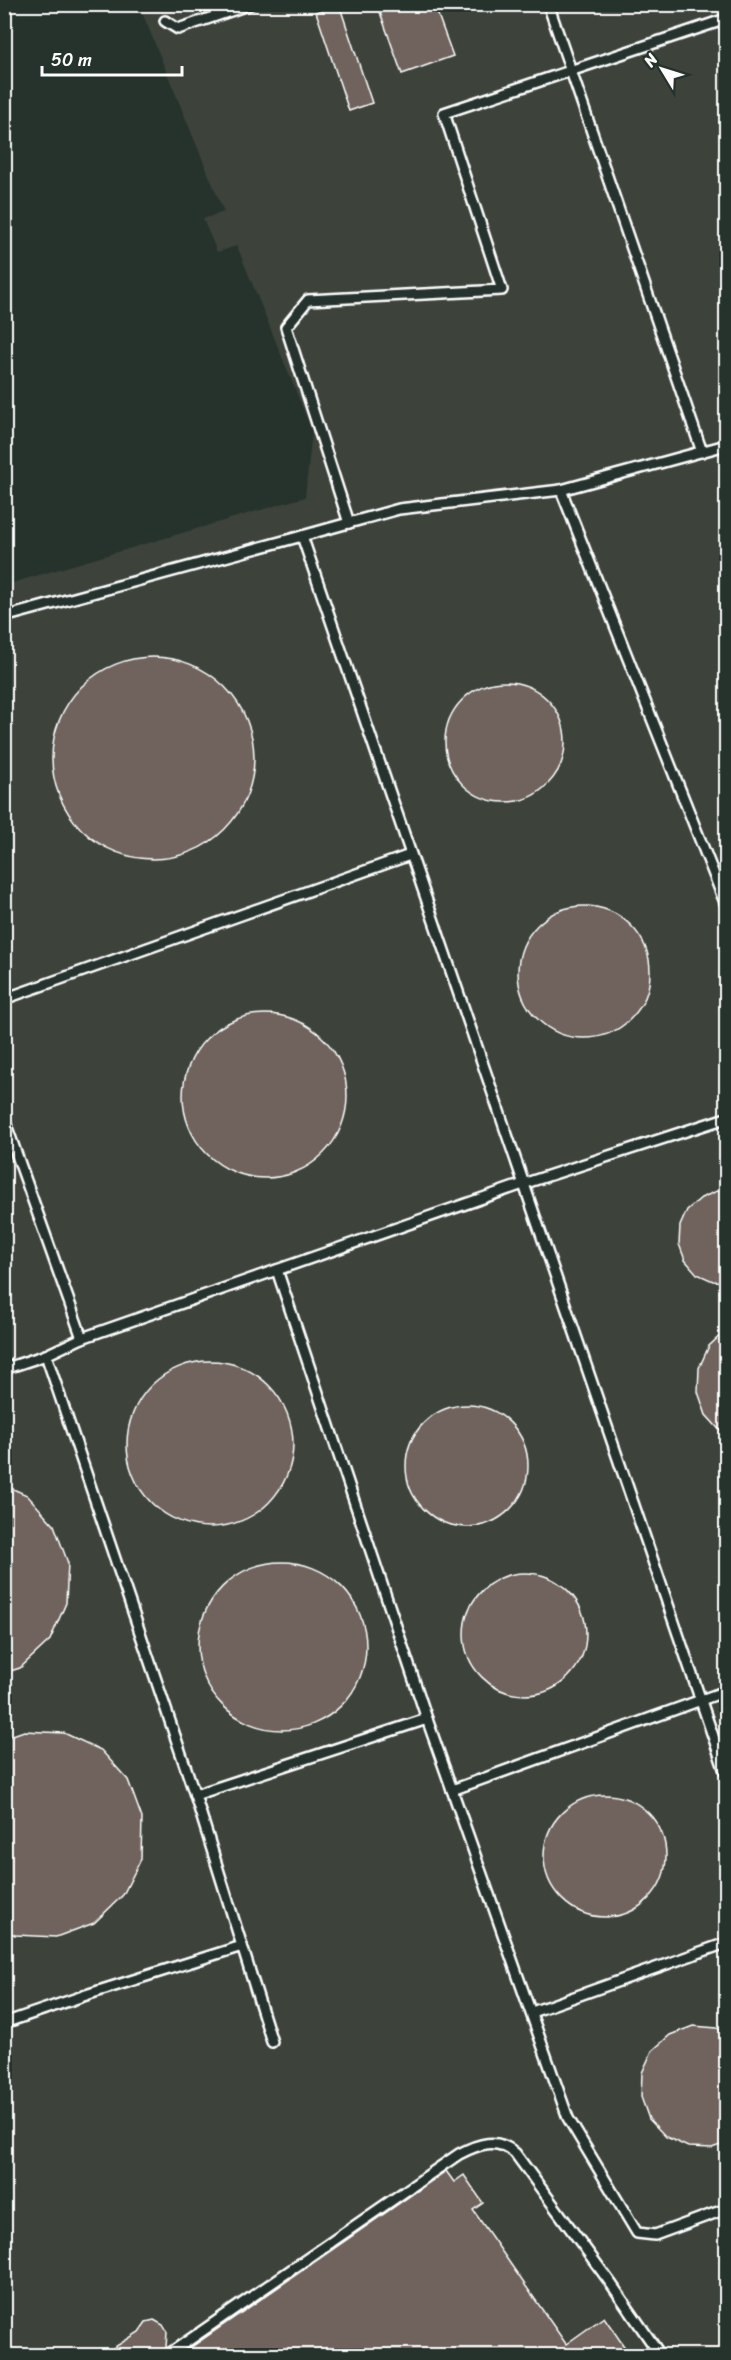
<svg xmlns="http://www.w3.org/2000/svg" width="731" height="2360" viewBox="0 0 731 2360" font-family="Sriracha,sans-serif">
<rect width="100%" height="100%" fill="#26332d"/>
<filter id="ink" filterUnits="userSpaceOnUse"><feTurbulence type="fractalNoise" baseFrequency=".0167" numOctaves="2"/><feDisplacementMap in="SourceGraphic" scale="12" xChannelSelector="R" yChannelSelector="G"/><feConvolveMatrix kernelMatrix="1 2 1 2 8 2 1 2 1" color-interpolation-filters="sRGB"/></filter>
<g filter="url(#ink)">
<polygon fill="#3c423b" points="139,5 726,5 726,2355 5,2356 5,585 305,497 312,431 237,246 217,252 203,219 224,212"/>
<g fill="#70645d" stroke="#fff" stroke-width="1.5">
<polygon points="339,4 372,103 349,111 316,12"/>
<polygon points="377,4 434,4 453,56 402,74"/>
<circle cx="153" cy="758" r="101"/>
<circle cx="505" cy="742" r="60"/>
<circle cx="584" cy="972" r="66"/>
<circle cx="265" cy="1096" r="82"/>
<polygon points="717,1191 726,1192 726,1282 713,1281 697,1274 685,1260 679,1244 680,1226 687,1210 701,1198"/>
<polygon points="726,1330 726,1437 706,1415 698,1392 699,1368 709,1346"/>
<circle cx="210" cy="1444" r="83"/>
<circle cx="467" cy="1466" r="61"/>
<polygon points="4,1485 27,1495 54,1525 68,1563 66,1603 50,1640 20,1668 4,1673"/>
<circle cx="282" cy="1646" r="84"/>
<circle cx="525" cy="1634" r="61"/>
<polygon points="24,1731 64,1733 101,1750 128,1780 142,1818 141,1859 123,1895 94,1923 56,1937 15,1935 4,1930 4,1738"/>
<circle cx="605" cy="1856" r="61"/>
<polygon points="693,2026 717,2028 726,2032 726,2143 712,2148 688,2147 666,2137 649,2119 641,2097 642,2073 652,2051 670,2035"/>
<polygon points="446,2171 454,2182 464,2175 483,2203 473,2210 566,2344 604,2317 630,2355 180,2355"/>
<polygon points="154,2320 163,2325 167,2332 166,2348 159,2355 102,2355 139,2332 146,2322"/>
</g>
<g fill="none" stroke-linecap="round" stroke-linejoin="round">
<g stroke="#fff" stroke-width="14">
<g id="lane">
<polyline points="548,4 702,452"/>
<polyline points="165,21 178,29 251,4"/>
<polyline points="561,490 726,445"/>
<polyline points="349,523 286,327 308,300 502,290 444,113 726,19"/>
<polyline points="302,536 399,509 561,490 726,905"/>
<polyline points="4,617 302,536 726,1774"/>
<polyline points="4,999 410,855"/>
<polyline points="4,1119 82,1338"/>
<polyline points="4,1369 46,1355 82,1338 523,1184 726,1118"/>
<polyline points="427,1719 568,2118 637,2233 655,2235 726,2209"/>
<polyline points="452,1790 726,1691"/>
<polyline points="195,1795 427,1719 277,1270"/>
<polyline points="242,1946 272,2042"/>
<polyline points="532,2012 726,1943"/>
<polyline points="4,2023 89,1994 242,1946 195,1795 46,1355"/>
<path d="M166,2356L459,2154C478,2144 497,2137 515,2153L612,2285L661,2356"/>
</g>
</g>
<use href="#lane" stroke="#26332d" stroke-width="9"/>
</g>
</g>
<rect width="731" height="2360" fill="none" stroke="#26332d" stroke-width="24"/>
<rect x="12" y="12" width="707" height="2336" fill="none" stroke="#fff" stroke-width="2" filter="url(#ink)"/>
<g transform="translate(662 69) rotate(308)" stroke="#26332d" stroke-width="4.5" paint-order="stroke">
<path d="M0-4.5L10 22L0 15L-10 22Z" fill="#ffffff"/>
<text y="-9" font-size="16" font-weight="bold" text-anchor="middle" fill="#ffffff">N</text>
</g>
<path d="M42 66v9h140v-9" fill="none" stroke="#ffffff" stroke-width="3"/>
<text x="51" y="66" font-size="18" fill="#ffffff" stroke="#26332d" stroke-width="4.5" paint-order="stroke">50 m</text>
</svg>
